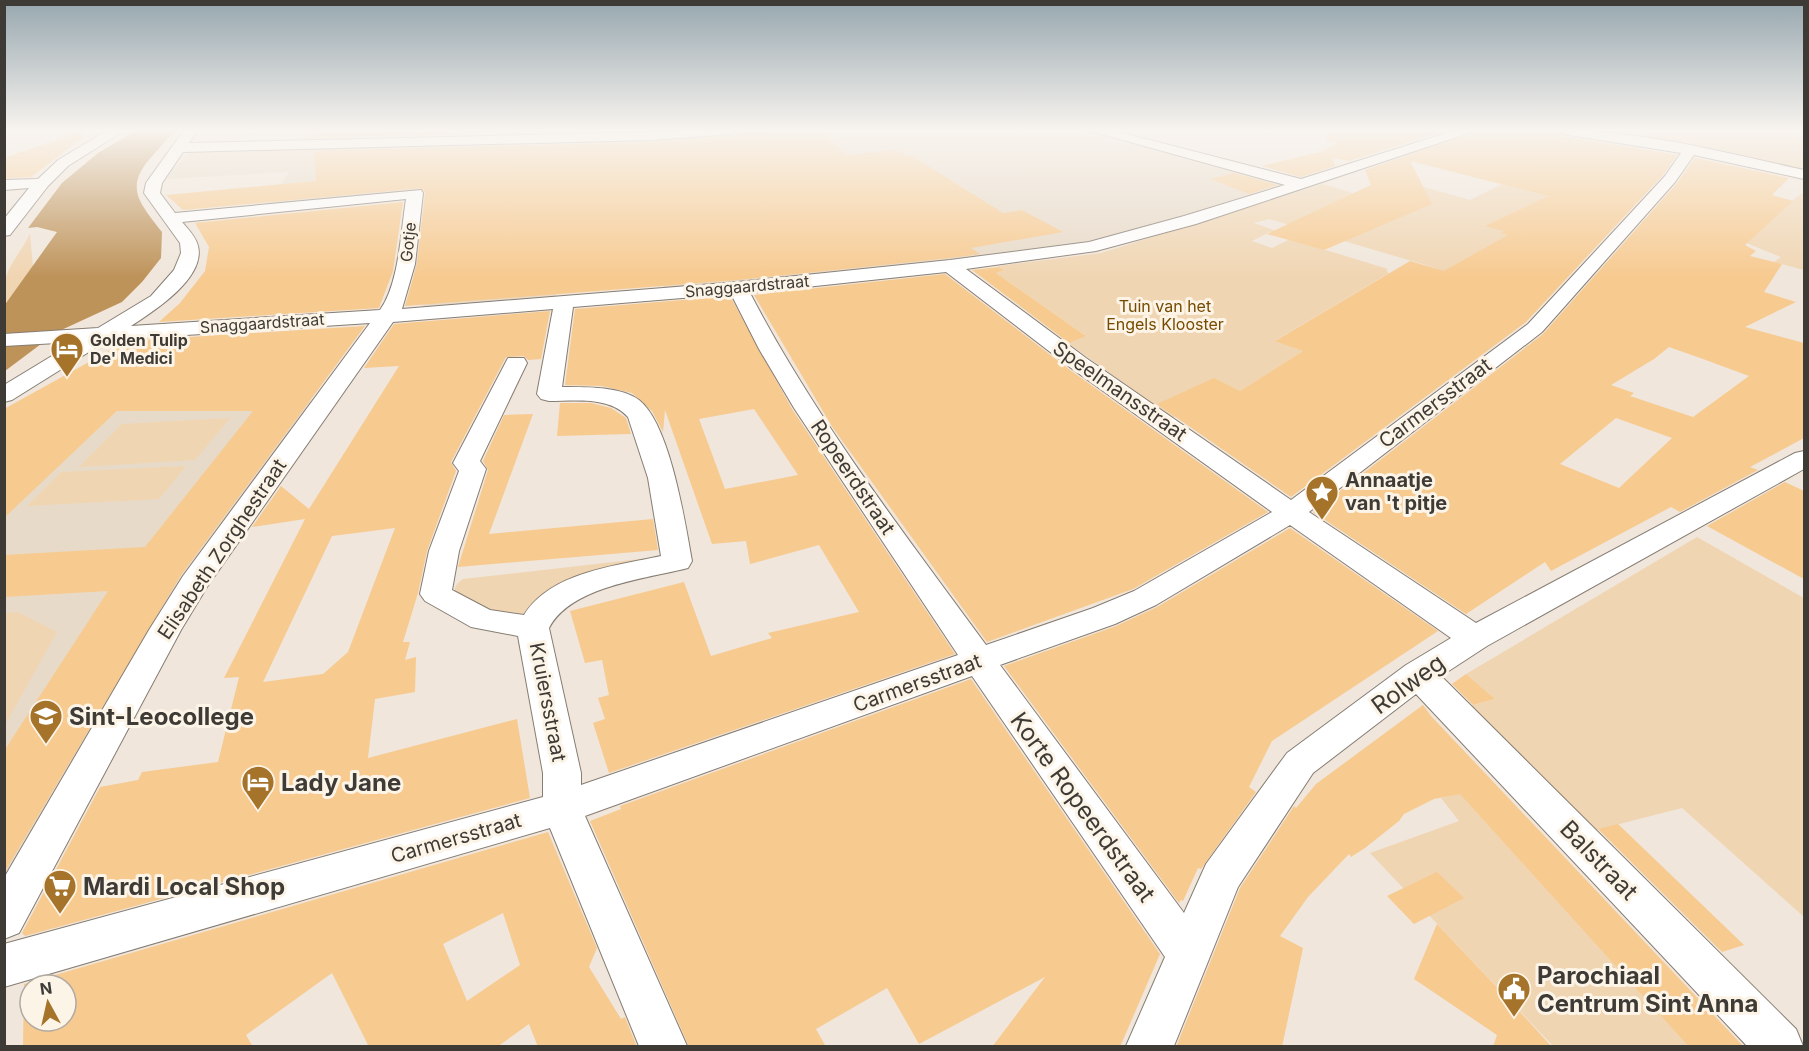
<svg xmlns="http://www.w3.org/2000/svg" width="1809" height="1051" viewBox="0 0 1809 1051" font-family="Inter,sans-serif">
<rect width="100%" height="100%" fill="#f0e6db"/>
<g fill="#e8dac8">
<polygon points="502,130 693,130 491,136"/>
<polygon points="781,130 811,163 829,157 806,130 1083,130 1288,184 1089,243 957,262 664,288 663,278 555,278 556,298 428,307 410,301 426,190 267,206 289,172 168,179 171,171 193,149 652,138"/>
<polygon points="128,401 311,401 228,516 5,892 5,467 85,441"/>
</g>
<g fill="#f0d5b2">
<polygon points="1646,130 1804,130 1804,171 1633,138"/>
<polygon points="1406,182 1470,200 1506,182 1564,196 1461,279 1429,266 1269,219 1254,223 1279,232 1270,232 1252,241 1272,248 1290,239 1388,269 1386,270 1389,273 1276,340 1303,351 1240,391 1172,418 1068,343 1085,335 996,273 1004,270 998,266 1101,253 1323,184 1352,193"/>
<polygon points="1804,192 1804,270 1774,262 1781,257 1739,240"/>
<path d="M30,233L33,268L5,305C0,268 17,262 30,233Z"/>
<polygon points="230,418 195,460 79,467 122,424"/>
<polygon points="186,466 159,499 27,506 61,472"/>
<polygon points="1697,537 1804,598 1804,917 1682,808 1596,830 1470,706 1495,699 1466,674"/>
<path d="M649,558L650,560C612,570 548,579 526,614L481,609L456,596C453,588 456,584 463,579Z"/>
<polygon points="18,612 57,632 5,725 5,613"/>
<polygon points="1461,793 1688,1046 1553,1046 1370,853 1459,821 1441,798"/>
</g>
<path fill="#be935a" d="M137,130H178C169,136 162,145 155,153C123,186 138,201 162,232L161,258L142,282L122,302L57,332L5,371L4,306L57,232L37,227L28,228L62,183L98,153Z"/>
<g fill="#f7ca90" fill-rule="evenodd">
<polygon points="313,130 584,130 313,138"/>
<polygon points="821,130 846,155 897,150 907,156 912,156 1003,213 1022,210 1063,232 971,248 980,254 950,258 738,280 405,306 417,264 425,193 421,188 183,210 166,195 316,181 314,151 650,142 732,136 740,132"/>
<polygon points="1327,130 1448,130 1349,161 1333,158 1335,166 1301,177 1262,166 1324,151 1336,143 1326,141"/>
<polygon points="1480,130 1554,130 1563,136 1677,155 1663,175 1526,322 1291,497 1157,404 1214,378 1240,391 1303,351 1275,341 1410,261 1444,271 1508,235 1501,233 1504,231 1485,226 1549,196 1410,161 1432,204 1324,250 1267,234 1371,185 1365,170"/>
<polygon points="82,131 85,136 31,177 4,178 4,158"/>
<path d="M1695,158L1789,178L1772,195L1793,201L1745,245L1756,251L1750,256L1782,264L1764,292L1796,302L1745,327L1804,343V438L1750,467L1758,470L1680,512L1671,507L1551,571L1545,562L1466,614L1313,512L1543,334L1677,183ZM1669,347L1703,359L1749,376L1693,417L1630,396L1634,393L1611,385L1654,359ZM1616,418L1672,438L1619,488L1560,464Z"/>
<polygon points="1234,173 1277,185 1249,194 1210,179"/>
<polygon points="403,202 393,271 379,308 159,322 180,303 205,271 209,247 195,223"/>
<polygon points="999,267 1004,270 996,273 1086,336 1069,343 972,270"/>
<polygon points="945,274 1070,370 1268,512 1133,589 987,642 833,428 754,295"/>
<path d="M730,296L792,409L955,654L609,773L593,723L605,719L598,698L609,695L602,660L585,663L570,611L684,582L711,656L772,638L768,633L859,612L819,545L750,564L746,541L712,544L665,410L663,432L652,411L632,393L602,386L565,385L575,309ZM754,409L798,475L725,489L699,419Z"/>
<path d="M550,311L541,359L528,360L524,356L506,357L451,462L456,471L427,551L418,593L403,642H410L405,660L416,657L415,692L375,699L368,758L517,719L530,798L25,936L22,933L100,787L138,780L142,772L218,762L239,677L224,678L305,519L252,527L281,486L309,509L399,366L364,368L394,324ZM395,528L348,652L323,674L263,682L332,536Z"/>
<polygon points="365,326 181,575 4,873 4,751 108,591 4,597 4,555 145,547 253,411 117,411 4,518 4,409 127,341"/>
<polygon points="560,403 591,403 611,408 626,418 631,434 557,436"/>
<polygon points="533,414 489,534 653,519 658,550 458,567 488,470 483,461 504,415"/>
<polygon points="1785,482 1804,491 1804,579 1707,526"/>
<polygon points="1290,528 1438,631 1272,741 1249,787 1256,792 1201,869 1198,868 1183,901 1181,900 1179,903 1004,666 1116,626 1157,607"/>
<polygon points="1466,674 1495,699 1473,705 1452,684"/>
<polygon points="971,679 1160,954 1120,1047 992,1047 1045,977 919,1044 887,988 816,1029 826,1047 689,1047 590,821 621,809 620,806"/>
<polygon points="1423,705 1431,716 1744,1047 1689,1047 1460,794 1434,799 1404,814 1399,821 1365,848 1351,857 1349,854 1308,897 1280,936 1303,948 1282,1047 1176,1047 1240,888 1294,806 1296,808 1316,784"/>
<polygon points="1618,824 1744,945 1722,952 1598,829"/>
<path d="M548,832L597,948L589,967L621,1019L625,1017L637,1047H538L529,1024L497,1047H369L332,973L246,1035L253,1047H23L24,984ZM503,913L520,965L467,1001L443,944ZM30,985H66V1021H30Z"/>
<polygon points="1437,872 1464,898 1414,924 1387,896"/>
<polygon points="1437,924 1510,1001 1552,1047 1493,1047 1497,1035 1414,979"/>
</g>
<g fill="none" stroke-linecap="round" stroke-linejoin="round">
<g stroke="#867d73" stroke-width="2">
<g id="minor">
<polygon points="108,130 125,130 68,166 48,186 10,235 4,236 4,219 29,188 4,190 4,180 38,179 58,160"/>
<path d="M184,130H194L196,133L189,143L739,130L732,134L650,140L183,152L162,183L160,193L175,213L421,190L423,193L415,264L402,309L738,282L950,260L1089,242L1184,216L1285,185L1087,130H1111L1301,179L1456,130H1478L1196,224L1096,251L966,269L1086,358L1291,500L1528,324L1665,176L1681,153L1563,134L1556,130C1640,130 1723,152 1804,170V179L1694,155L1675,182L1542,332L1309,512L1476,623L1795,453L1804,451V469L1487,646L1441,676L1796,1029L1803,1046H1747L1416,694L1313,773L1238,887L1174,1046H1126L1165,957L972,676L585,816L687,1046H639L550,828L4,987V944L543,797V773L518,636L471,627L425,601L420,594L429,551L459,471L453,463L508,358H524L527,363L480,461L486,469L459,551L452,590L490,610L524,615C551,572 615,566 661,556L648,478L628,417C610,396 574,401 549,401L541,399L537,394L553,309L393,322L207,587L181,630L19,933L4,939V878L149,630L183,576L370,323L108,340L12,400L4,402V385L75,342L4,346V334L98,328L151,296L174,270L181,253L180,243L144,193L146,183ZM406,199C401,231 399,284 380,310L131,326C154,311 206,278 198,246C196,237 188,229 182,222ZM946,272L1071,368L1272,512L1134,591L1093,608L986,645C903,532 815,418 750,293ZM731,294L759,349L794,408L958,655L581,785V773L549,628C571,586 645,579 688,568L692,561C685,522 670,424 639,400C620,386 584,387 562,387L573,307ZM1290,525L1451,638L1406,665L1287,753L1206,864L1184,913L1000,665L1115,624L1156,605Z"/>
</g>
</g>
<use href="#minor" fill="#fff" fill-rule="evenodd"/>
</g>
<linearGradient id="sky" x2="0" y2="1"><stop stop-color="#97a7af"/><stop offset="0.47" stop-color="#f8f4ef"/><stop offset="1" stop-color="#f8f4ef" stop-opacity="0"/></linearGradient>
<rect width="1809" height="277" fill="url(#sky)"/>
<defs>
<g id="hotel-pin" transform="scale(1.725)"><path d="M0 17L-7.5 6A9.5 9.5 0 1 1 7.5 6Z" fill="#a5742a" stroke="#fdf4e8"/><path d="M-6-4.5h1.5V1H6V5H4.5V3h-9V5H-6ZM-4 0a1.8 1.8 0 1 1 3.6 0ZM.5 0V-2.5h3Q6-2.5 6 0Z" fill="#fff"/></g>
<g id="sight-pin" transform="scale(1.725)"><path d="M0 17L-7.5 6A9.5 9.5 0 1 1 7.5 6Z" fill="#a5742a" stroke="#fdf4e8"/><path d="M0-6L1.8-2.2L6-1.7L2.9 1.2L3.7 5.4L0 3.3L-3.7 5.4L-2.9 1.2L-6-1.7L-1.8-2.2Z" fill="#fff"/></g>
<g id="school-pin" transform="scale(1.725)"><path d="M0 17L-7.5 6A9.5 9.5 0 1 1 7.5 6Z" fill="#a5742a" stroke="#fdf4e8"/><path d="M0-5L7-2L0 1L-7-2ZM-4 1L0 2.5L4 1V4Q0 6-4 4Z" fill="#fff"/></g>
<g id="supermarket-pin" transform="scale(1.725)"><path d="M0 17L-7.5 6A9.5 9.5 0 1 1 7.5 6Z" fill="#a5742a" stroke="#fdf4e8"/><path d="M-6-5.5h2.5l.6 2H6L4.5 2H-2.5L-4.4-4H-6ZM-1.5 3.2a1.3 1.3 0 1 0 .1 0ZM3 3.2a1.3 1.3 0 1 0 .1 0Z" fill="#fff"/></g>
<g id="civic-pin" transform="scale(1.725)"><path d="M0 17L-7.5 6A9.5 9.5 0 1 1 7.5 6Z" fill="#a5742a" stroke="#fdf4e8"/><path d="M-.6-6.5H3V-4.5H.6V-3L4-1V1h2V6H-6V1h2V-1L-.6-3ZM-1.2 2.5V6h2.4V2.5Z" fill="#fff"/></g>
</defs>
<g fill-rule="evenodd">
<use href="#hotel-pin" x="67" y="349"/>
<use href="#sight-pin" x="1322" y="492"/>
<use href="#school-pin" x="46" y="716"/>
<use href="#hotel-pin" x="258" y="782"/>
<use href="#supermarket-pin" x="60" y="886"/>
<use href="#civic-pin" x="1514" y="989"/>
</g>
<g text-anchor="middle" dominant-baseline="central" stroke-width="6" stroke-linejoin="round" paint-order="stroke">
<g font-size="16" fill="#3e3b36" stroke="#fdf4e8">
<text transform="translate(408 242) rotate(-84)">Gotje</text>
<text transform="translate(747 286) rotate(-5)">Snaggaardstraat</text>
<text transform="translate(262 323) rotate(-4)">Snaggaardstraat</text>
</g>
<g font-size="16" fill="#754b00" stroke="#fdf4e8">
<text x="1165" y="306">Tuin van het<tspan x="1165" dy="18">Engels Klooster</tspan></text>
</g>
<g font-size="16" font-weight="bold" fill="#3e3b36" stroke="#fdf4e8" text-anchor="start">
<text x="90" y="340">Golden Tulip<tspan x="90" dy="18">De' Medici</tspan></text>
</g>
<g font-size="20" fill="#3e3b36" stroke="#fdf4e8">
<text transform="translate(1120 391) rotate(35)">Speelmansstraat</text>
<text transform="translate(1435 403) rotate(-37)">Carmersstraat</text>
<text transform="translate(853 477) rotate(56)">Ropeerdstraat</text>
<text transform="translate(222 549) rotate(-56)">Elisabeth Zorghestraat</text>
<text transform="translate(917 683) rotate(-20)">Carmersstraat</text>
<text transform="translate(548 702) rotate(79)">Kruiersstraat</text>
<text transform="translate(456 838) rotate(-16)">Carmersstraat</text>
</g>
<g font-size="20" font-weight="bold" fill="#3e3b36" stroke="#fdf4e8" text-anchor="start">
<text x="1345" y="480">Annaatje<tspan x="1345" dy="23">van 't pitje</tspan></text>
</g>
<g font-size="24" fill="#3e3b36" stroke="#fdf4e8">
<text transform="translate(1408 684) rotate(-36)">Rolweg</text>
<text transform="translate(1083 807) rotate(54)">Korte Ropeerdstraat</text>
<text transform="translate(1599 860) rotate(46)">Balstraat</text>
</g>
<g font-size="24" font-weight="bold" fill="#3e3b36" stroke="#fdf4e8" text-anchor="start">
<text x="69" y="716">Sint-Leocollege</text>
<text x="281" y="782">Lady Jane</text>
<text x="83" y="886">Mardi Local Shop</text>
<text x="1537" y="975">Parochiaal<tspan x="1537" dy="28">Centrum Sint Anna</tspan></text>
</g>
</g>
<rect width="1809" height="1051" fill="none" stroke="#3e3b36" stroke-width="12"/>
<g transform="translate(48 1003) rotate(352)"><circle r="28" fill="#fdf4e8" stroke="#b1aaa1" stroke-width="1.5"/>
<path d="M0-4.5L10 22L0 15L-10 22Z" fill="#a5742a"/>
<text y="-9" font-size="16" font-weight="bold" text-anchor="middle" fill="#3e3b36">N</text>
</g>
</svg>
